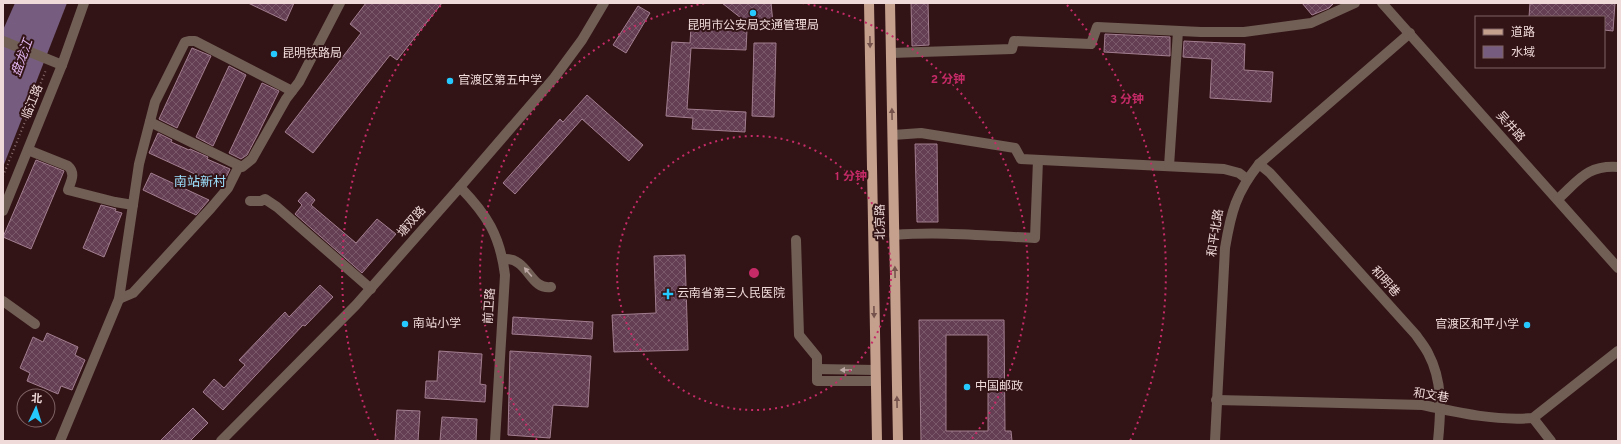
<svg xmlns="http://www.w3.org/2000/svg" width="1621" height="444" viewBox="0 0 1621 444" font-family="Overpass,'Noto Sans SC',sans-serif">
<defs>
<pattern id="building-cross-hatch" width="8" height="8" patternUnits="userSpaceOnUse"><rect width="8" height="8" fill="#643e52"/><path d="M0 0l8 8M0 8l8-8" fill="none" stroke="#7a596a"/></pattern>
</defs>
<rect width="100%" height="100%" fill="#331416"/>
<polygon fill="#765d7f" points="15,3 67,3 3,167 3,30"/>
<g fill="url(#building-cross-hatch)" stroke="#a27e90" fill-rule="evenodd">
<polygon points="248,3 294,3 286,21"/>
<polygon points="366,3 442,3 397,60 390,55 313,153 285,132 361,33 350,24"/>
<polygon points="722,3 771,3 773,23 746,22"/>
<polygon points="911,3 928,3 929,45 912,46"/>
<polygon points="1302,3 1334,3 1329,8 1312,15"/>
<polygon points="1530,3 1615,3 1613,31 1604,30 1604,17 1529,17"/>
<polygon points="638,6 650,13 626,53 613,45"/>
<polygon points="691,27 747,30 746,50 691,48 687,109 746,112 745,132 692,129 693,118 666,116 672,42 690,43"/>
<polygon points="1105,34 1170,37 1170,56 1104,52"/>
<polygon points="1184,41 1245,44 1244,70 1273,72 1271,102 1210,98 1212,59 1183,57"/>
<polygon points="754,43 776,43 774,117 752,116"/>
<polygon points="192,48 211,56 177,128 159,119"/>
<polygon points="229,66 246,75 213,146 196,137"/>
<polygon points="262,83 279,91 258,134 247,155 241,159 229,153"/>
<polygon points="587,95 643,145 629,161 582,119 515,194 503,183 560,119 563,122"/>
<polygon points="158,133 172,140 171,142 189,150 190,149 208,157 207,159 230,169 223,184 221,186 149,153"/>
<polygon points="915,144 937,144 938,222 917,222"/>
<polygon points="36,160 64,171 31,249 3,237"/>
<polygon points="151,173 209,200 196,215 143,190"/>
<polygon points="306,192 315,200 311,205 356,243 377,219 396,234 362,273 295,214 302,205 298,201"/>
<polygon points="101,205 116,209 115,211 122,213 104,257 83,248"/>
<polygon points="685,255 688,350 614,352 612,315 656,313 654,256"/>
<polygon points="320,285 333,297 305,326 303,325 223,410 203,392 214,379 224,388 245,365 239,360 285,312 289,317"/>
<polygon points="513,317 593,322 592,339 512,334"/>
<path d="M919,320H1004L1005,431H1011L1012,441H921ZM946,335H988V431H946Z"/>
<polygon points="47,333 78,347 75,355 85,360 72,390 61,386 58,394 44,388 27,381 30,373 20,368 33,337 43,342"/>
<polygon points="439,351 482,354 480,384 486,385 485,402 425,398 426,381 437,381"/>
<polygon points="510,351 591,356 588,407 553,405 550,438 508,435"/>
<polygon points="193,408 208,423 190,441 160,441"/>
<polygon points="397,410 420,411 418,441 395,441"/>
<polygon points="442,417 477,419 476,441 440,441"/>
</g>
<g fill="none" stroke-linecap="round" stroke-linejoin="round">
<polyline stroke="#886d6e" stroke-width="2" stroke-dasharray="1 3" stroke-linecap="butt" points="3,176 46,70"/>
<g stroke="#715f56" stroke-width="10">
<polyline points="1382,3 1618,268"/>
<polyline points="3,41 62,65"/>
<polyline points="891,53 1012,49 1014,41 1091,44 1097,27 1201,32 1244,32 1311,23 1355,3"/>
<polyline points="150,122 242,167 252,159 286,99 299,82 340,3"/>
<polyline points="893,135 921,133 1015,148 1021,159 1224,169 1239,173 1247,179"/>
<path d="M28,150L68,166C76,173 71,181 68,190L115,202L133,205"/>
<path d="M1259,164L1270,173L1416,335C1420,341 1425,347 1428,353C1443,381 1441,411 1438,441"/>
<polyline points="1169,166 1178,31"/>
<path d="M460,187C487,215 500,235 505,275L495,441"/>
<path d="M1558,199C1579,180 1587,165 1618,167"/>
<polyline points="250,201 261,201 265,199 277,207 371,289"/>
<polyline points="3,211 62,65 84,3"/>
<path d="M894,235C941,231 988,236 1035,238L1038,160"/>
<polyline points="796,240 799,335 817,357 817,381 875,381"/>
<path d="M503,259C529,257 529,290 551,287"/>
<polyline points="119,299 133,293 211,208 228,188 239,166"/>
<polyline points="3,301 35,324"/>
<polyline points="817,369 875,370"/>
<path d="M1216,400L1423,405C1459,413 1497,421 1533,418L1618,351"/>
<polyline points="1533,418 1551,441"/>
<polyline points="60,441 119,299 139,164 155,102 185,42 189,41 195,41 292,91"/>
<polyline points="221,441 356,305 460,187 554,78 582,40 604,3"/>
<path d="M1215,441L1225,248C1231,212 1236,193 1259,164L1410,33"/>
</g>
<g stroke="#c5a08d" stroke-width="10">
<polyline points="869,3 877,441"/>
<polyline points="890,3 898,441"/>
</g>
</g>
<defs><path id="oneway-solid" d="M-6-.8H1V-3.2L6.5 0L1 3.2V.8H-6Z"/></defs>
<g fill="#75534c">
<use href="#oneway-solid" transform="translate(870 42) rotate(89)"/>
<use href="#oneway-solid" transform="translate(892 114) rotate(-91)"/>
<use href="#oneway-solid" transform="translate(895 272) rotate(-91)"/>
<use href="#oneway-solid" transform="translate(874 312) rotate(89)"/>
<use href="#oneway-solid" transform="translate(897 402) rotate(-91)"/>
</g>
<g fill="#bda8a5">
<use href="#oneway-solid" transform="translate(528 272) rotate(-130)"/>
<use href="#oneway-solid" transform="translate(846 370) rotate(-180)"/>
</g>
<g fill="none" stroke="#c62b68" stroke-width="2" stroke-dasharray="2 4">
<circle cx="754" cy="273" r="137"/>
<path d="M537 440A274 274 0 0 1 706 3M802 3A274 274 0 0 1 971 440"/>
<path d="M378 441A412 412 0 0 1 441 5M1067 5A412 412 0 0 1 1130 441"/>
</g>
<g fill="#26c9fe" stroke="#331416" stroke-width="1.5">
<circle cx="753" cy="13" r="4"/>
<circle cx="274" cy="54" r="4"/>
<circle cx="450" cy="81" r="4"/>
<path d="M666 288h4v4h4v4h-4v4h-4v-4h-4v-4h4z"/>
<circle cx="405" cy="324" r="4"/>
<circle cx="1527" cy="325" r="4"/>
<circle cx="967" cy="387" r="4"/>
</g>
<g text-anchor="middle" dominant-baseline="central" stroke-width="4" stroke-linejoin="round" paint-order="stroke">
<g font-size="12" fill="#efd9d9" stroke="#331416" text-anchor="start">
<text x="753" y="26" text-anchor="middle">昆明市公安局交通管理局</text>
<text x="282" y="54">昆明铁路局</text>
<text x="458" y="81">官渡区第五中学</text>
<text x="677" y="294">云南省第三人民医院</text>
<text x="413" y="324">南站小学</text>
<text x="1519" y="325" text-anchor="end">官渡区和平小学</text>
<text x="975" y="387">中国邮政</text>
</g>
<g font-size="12" fill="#efd9d9" stroke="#331416">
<text transform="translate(33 102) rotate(-68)">临江路</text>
<text transform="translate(1510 127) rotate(48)">吴井路</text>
<text transform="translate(412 222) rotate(-49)">塘双路</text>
<text transform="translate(881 222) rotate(-91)">北京路</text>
<text transform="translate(1216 233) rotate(-81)">和平北路</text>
<text transform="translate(1385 282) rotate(48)">和明巷</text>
<text transform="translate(490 306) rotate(-86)">前卫路</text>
<text transform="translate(1431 396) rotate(9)">和文巷</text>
</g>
<g font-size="13" font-style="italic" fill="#e0b5ef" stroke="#331416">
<text transform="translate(23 58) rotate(-70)">盘龙江</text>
</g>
<g font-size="13" fill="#9ce0fe" stroke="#331416">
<text x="200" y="183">南站新村</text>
</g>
</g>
<circle cx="754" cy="273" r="6" fill="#c62b68" stroke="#331416" stroke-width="2"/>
<g font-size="12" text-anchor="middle" font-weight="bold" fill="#c62b68" stroke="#331416" stroke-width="4" stroke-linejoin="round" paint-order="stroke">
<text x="948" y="83">2 分钟</text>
<text x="1127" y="103">3 分钟</text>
<text x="851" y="180">1 分钟</text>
</g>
<rect width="1621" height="444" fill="none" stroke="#efd9d9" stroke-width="8"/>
<rect x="1475" y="16" width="130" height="52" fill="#331416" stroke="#7e6364"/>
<rect x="1483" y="29" width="20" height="6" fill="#c5a08d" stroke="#7e6364"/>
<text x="1511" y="36" font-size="12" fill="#efd9d9">道路</text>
<rect x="1483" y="46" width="20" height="12" fill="#765d7f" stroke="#7e6364"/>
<text x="1511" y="56" font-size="12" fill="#efd9d9">水域</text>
<g transform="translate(36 408) rotate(4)"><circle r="19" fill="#331416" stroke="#7e6364"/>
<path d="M0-3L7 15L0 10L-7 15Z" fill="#26c9fe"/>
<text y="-6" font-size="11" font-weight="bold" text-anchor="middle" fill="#efd9d9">北</text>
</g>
</svg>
